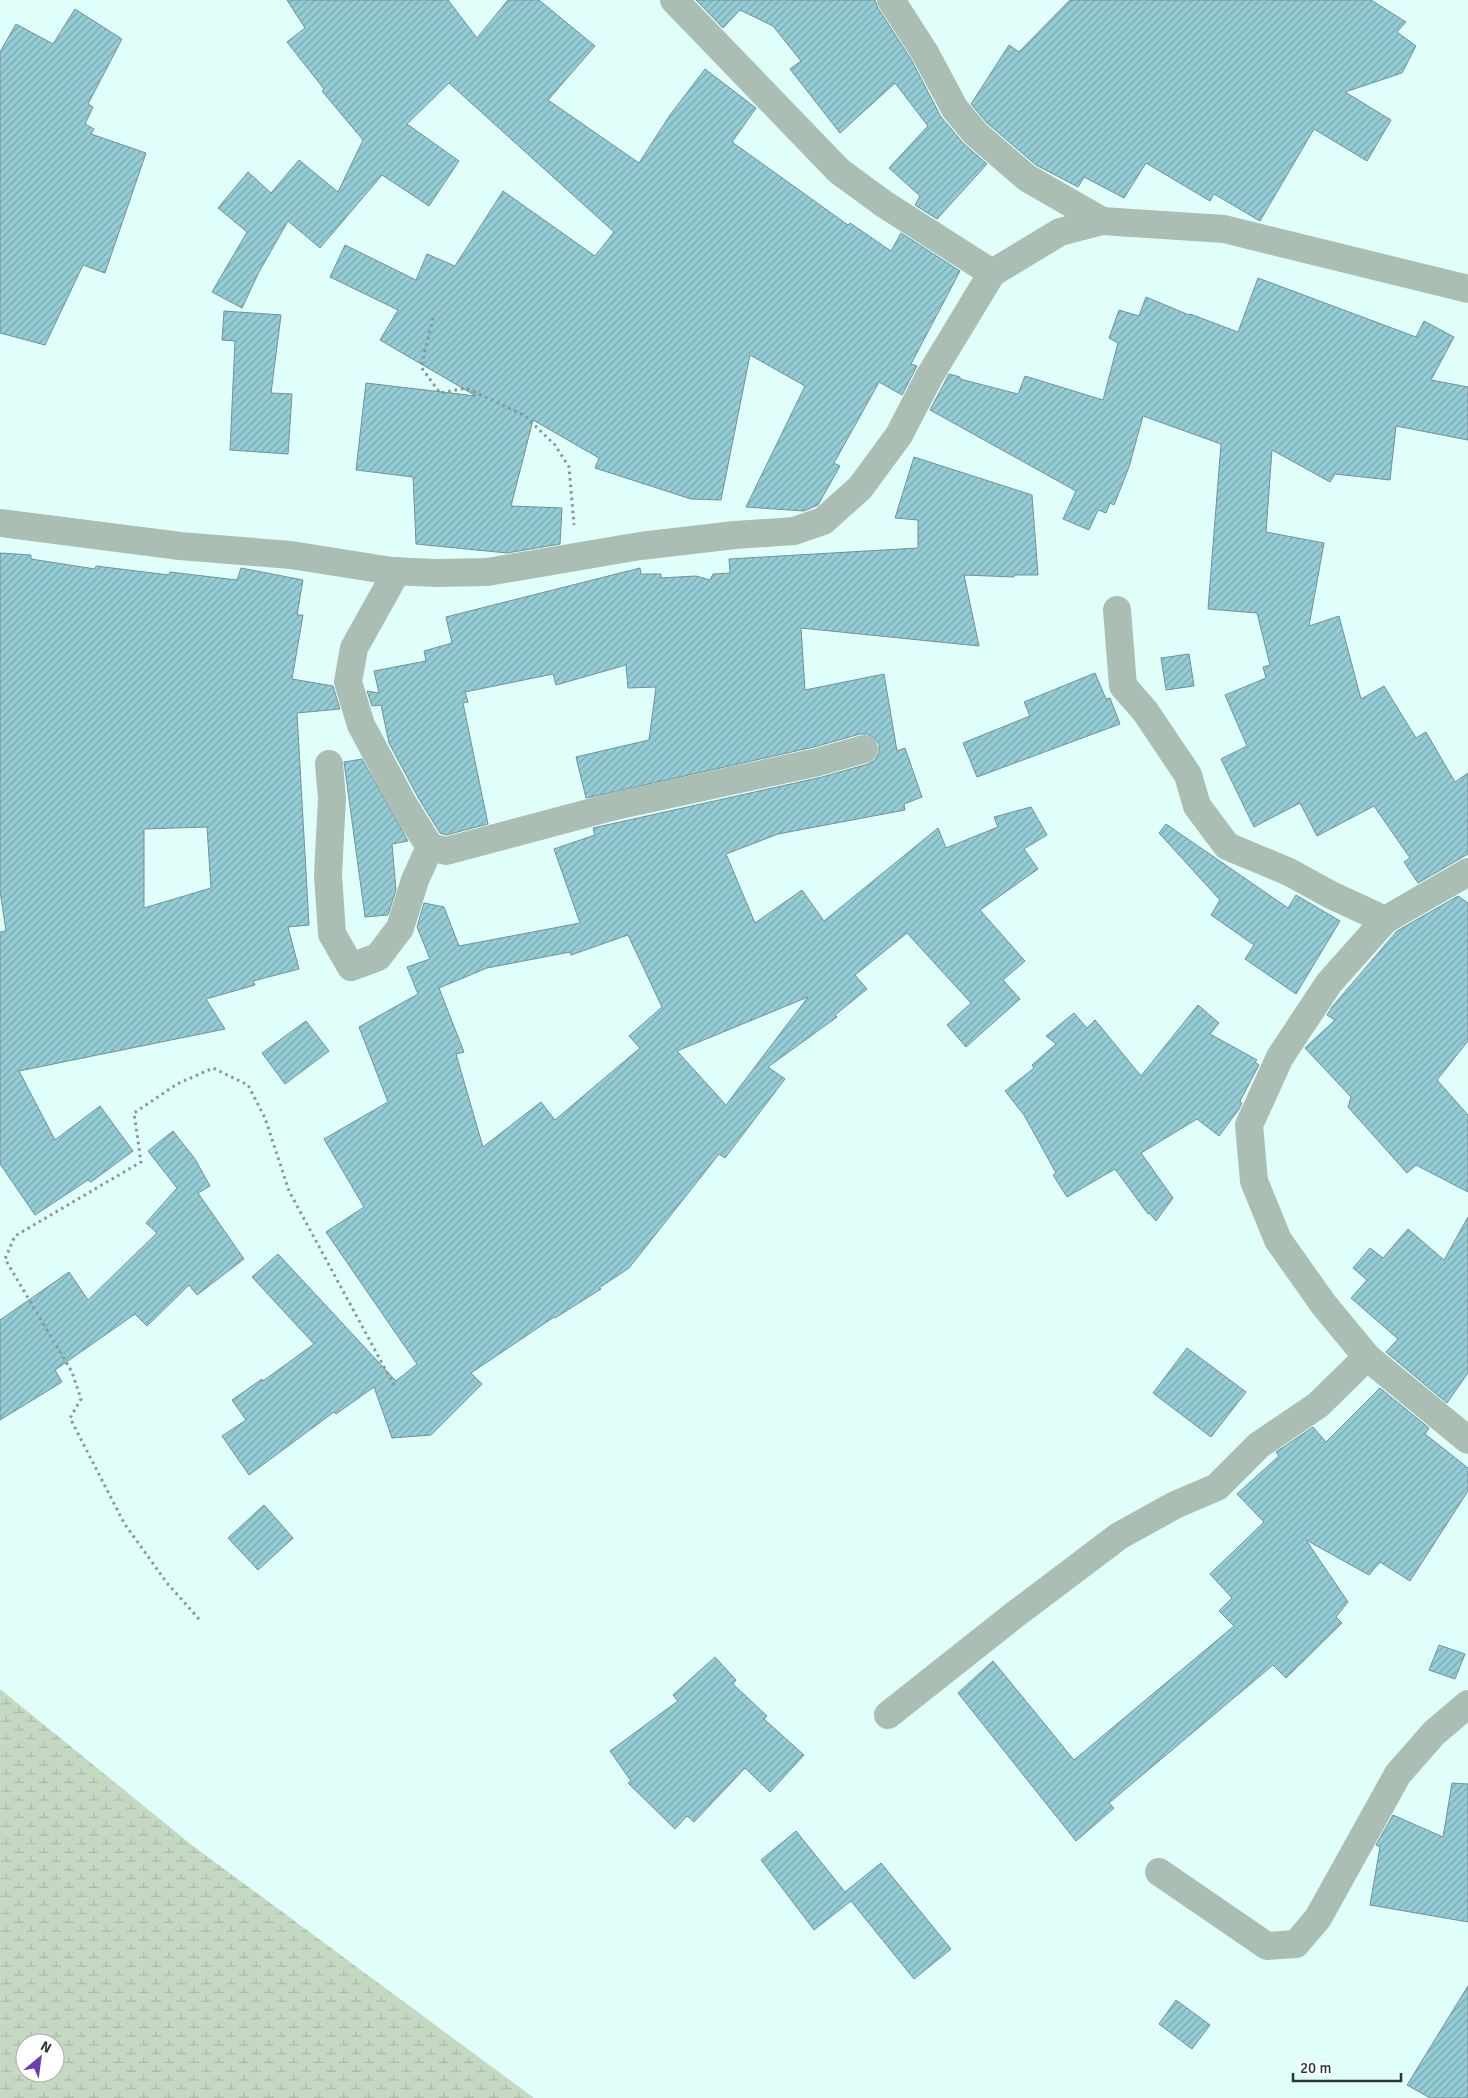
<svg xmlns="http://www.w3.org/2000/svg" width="1468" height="2098" viewBox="0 0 1468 2098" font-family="Signika,sans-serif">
<defs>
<pattern id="wetland-marsh" width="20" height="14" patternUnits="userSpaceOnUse" patternTransform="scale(1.25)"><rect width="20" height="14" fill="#c5d8c1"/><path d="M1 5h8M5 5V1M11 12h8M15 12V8" fill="none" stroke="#a9baa6"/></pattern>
<pattern id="building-hatch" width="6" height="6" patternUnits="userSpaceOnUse" patternTransform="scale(1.25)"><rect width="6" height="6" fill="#94cdd6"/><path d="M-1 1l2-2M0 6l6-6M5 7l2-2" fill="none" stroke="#79a7ae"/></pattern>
</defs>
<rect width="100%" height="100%" fill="#e0fffa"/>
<path fill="url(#wetland-marsh)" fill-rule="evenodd" d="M0,1689L193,1846L534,2098H0ZM25,2043H55V2073H25Z"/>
<g fill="url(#building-hatch)" stroke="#749195" fill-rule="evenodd">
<polygon points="287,0 448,0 477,38 508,0 539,0 595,46 548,100 639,163 670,115 705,69 756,108 732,142 848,225 850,223 891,251 901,233 960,271 911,364 917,366 902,395 879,382 834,463 840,466 818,505 804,511 746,507 805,386 750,355 721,500 691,499 595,468 599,458 533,420 511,506 562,508 560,544 507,553 416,544 413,477 356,470 366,383 476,396 380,340 398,310 330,277 345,245 416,280 427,254 455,266 503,191 595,256 614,232 449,83 407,124 459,161 429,206 382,175 320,248 288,221 259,272 242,308 212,292 247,232 218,208 248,172 271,193 299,160 338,192 363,140 322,91 324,89 287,42 305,28"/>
<polygon points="696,0 875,0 878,8 912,61 941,117 964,144 987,164 937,219 915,205 920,196 889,168 928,126 895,83 840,133 790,69 801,61 773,26 740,10 723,28"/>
<polygon points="1070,0 1371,0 1406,22 1397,32 1416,46 1402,73 1345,92 1391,120 1367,161 1314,129 1260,221 1214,194 1210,201 1146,163 1124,198 1084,177 1078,187 1036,165 987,123 971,104 1009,45 1019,52"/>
<polygon points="75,9 122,39 88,104 93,107 85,124 94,129 91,134 146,153 105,273 83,265 45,345 0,333 0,52 16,24 53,44"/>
<polygon points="1258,278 1416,337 1424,321 1454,337 1431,380 1468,387 1468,440 1396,426 1390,480 1335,474 1330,482 1272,450 1266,532 1324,543 1309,626 1339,616 1361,699 1384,686 1416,738 1426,732 1455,782 1468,773 1468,854 1418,883 1404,862 1410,858 1374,806 1317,836 1300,803 1254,827 1221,759 1247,746 1225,695 1266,678 1263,667 1270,665 1257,613 1208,609 1221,444 1143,416 1129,467 1114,505 1110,503 1106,513 1098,510 1089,530 1063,519 1076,491 930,410 949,374 960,377 960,379 1018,394 1025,376 1103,400 1118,343 1109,338 1119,310 1139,316 1146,297 1189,315 1190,314 1238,332"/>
<polygon points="224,311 281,315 271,393 292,394 288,454 230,450 235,341 222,340"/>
<path d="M914,457L1032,495L1038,575H1014V577L964,575L979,646L801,628L805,690L884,674L897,751L905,748L922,797L904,804L905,810L778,834L726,854L755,923L802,890L824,921L938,828L946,848L998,827L994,817L1031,807L1047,835L1024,849L1038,869L980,910L1025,961L1003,980L1020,999L966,1047L947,1025L971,1003L907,933L855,975L867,989L835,1015L837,1017L768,1067L785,1079L725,1158L719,1154L629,1268L599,1288L601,1289L555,1318L554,1317L471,1373L482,1384L431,1435L392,1438L374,1387L336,1414L334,1412L249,1475L222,1436L246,1420L232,1400L262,1379L263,1381L314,1344L252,1277L278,1254L396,1381L417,1364L326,1232L364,1207L324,1139L388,1102L359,1027L418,994L407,967L430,959L417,927L424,903L444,907L459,946L580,923L554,849L595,835L593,828L822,777L868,764L875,760L879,752V744L874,738L867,734H860L814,747L586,798L576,757L649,740L656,687L628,688L626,665L556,685L553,674L465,692L468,702L463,703L488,824L446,835L440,833L419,799L389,743L381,705L372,706L367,691L379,693L374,671L426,661L424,651L452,643L446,617L640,568L641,574H661V578L696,576L710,580L713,574L730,573L729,559L918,548V520L895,518ZM628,935L662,1007L629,1036L640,1048L555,1120L541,1102L483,1147L456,1054L464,1052L439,988L487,968L570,952L571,955ZM808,997L726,1105L677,1051Z"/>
<path d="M0,553L31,555V559L95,569L96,566L169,575L170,572L237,580L241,568L303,580L297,615H303L292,679L333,686L340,709L297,713L309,925L288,927L299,969L253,981L255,985L206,999L225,1029L19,1071L55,1140L100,1106L133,1151L91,1182L88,1180L35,1215L0,1164V932L6,931L0,891ZM207,827L211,888L144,908V829Z"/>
<polygon points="1189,654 1194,686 1166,690 1161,658"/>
<polygon points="1095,673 1106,699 1110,698 1120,724 977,777 963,743 1030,716 1024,702"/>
<polygon points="362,759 408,841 392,844 396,890 388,915 365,917 344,762"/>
<polygon points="1166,824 1288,908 1296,895 1340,921 1296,994 1245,959 1254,945 1211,915 1220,900 1159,833"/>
<polygon points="1458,896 1468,903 1468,1041 1437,1080 1468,1115 1468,1192 1416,1165 1407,1173 1348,1107 1351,1097 1305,1048 1335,1020 1327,1015 1332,1007 1397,931"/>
<polygon points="1198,1005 1219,1023 1210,1034 1257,1060 1255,1062 1259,1065 1240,1101 1242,1103 1239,1109 1219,1136 1197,1119 1141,1153 1173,1198 1156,1221 1149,1213 1148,1214 1115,1169 1067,1197 1053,1175 1056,1173 1024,1115 1005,1091 1034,1068 1032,1065 1056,1044 1046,1036 1074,1013 1087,1028 1095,1020 1141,1076"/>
<polygon points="306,1021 329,1051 285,1084 262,1053"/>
<polygon points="173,1131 195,1159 210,1186 198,1193 244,1259 197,1295 189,1285 147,1326 135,1314 55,1370 62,1382 0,1420 0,1320 69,1272 88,1300 157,1233 146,1223 177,1188 148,1151"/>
<polygon points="1468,1217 1468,1373 1447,1403 1386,1352 1398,1339 1351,1298 1367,1280 1353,1268 1370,1248 1383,1258 1408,1229 1444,1260"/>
<polygon points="1187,1348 1246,1392 1211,1437 1153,1393"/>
<polygon points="1380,1388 1429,1428 1425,1434 1468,1468 1468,1491 1410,1581 1380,1562 1369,1575 1306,1540 1348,1602 1336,1617 1342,1623 1286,1678 1273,1665 1109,1803 1114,1808 1076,1841 958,1693 993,1661 1074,1760 1234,1626 1219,1611 1232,1598 1210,1574 1264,1522 1237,1494 1279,1456 1276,1452 1313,1427 1326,1442"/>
<polygon points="264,1505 293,1538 258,1570 228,1538"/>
<polygon points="1439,1645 1465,1654 1455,1679 1429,1670"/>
<polygon points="715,1657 736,1680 733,1684 767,1716 764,1719 804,1755 770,1792 745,1768 694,1822 687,1816 675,1829 628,1783 631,1781 610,1751 678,1701 673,1695"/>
<polygon points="1452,1783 1468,1784 1468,1922 1370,1905 1380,1847 1376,1845 1393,1815 1443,1837"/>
<polygon points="796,1831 845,1892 881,1863 951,1949 914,1979 851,1901 814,1930 761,1860"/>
<polygon points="1468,1986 1468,2098 1430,2098 1407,2085"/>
<polygon points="1176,2000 1210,2025 1192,2049 1159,2024"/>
</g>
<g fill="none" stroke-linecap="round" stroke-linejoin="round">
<g stroke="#839895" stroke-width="3" stroke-dasharray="2.5 4" stroke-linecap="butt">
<polyline points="433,318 421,367 440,393 466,388 524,415 555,445 569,467 574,525"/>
<polyline points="199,1619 167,1583 124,1523 70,1418 81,1399 72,1372 5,1259 15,1236 141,1162 134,1113 177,1084 213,1068 248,1085 265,1118 289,1191 396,1389"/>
</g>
<g stroke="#aabeb3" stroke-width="28">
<polyline points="674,0 839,171 884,204 992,273"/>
<polyline points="891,0 925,53 955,109 976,134 1027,178 1102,221"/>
<polyline points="0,523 180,546 291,555 392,571 436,573 487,572 640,546 735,535 794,531 823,521 860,488 899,435 929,377 992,273 1060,232 1102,221 1224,229 1468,289"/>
<polyline points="397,571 354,648 348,682 361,725 405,807 430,847 446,851 615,806 818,762 864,749"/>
<polyline points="1117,610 1123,686 1145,711 1188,775 1197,806 1227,846 1289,872 1331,895 1385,920"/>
<polyline points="329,764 332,798 328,875 332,934 351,967 378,957 400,928 415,880 430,847"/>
<polyline points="1468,872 1385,920 1329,983 1280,1057 1249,1125 1254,1181 1278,1240 1324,1305 1367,1357 1468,1440"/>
<polyline points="888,1715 1013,1616 1119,1536 1175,1505 1217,1487 1259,1445 1318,1405 1367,1357"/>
<polyline points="1159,1872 1267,1946 1296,1944 1318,1918 1398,1774 1434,1733 1468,1704"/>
</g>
</g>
<g transform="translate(40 2058) rotate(29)"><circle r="24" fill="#ffffff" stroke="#aaafae"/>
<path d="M0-4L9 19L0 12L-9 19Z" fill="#703cb3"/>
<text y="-8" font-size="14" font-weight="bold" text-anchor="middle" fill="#2b3735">N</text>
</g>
<path d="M1293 2073v8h108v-8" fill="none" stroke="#2b3735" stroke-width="2.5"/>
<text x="1300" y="2073" font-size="15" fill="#2b3735" stroke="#ffffff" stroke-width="4" paint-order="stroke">20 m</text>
</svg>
